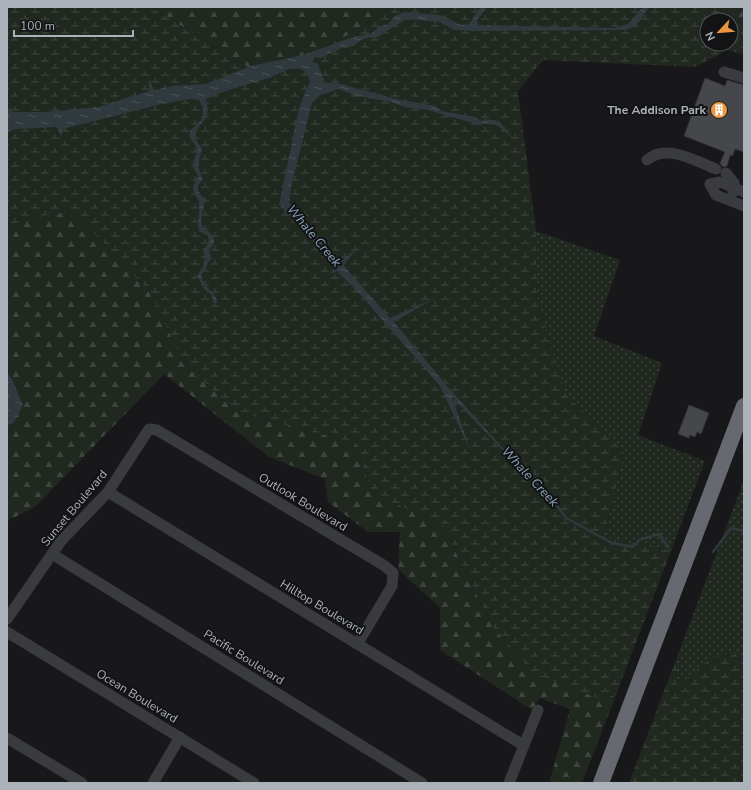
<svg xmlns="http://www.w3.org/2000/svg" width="751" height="790" viewBox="0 0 751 790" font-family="'Nunito Sans',sans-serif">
<defs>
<pattern id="grass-dots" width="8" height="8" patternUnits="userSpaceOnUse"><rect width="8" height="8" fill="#202820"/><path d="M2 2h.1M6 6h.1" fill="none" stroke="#3e453e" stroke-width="1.8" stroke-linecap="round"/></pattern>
<pattern id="forest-firs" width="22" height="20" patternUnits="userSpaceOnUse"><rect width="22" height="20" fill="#202820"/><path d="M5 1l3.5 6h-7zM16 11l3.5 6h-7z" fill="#3e453e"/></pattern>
<pattern id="wetland-marsh" width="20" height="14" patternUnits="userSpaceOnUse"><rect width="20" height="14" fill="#202820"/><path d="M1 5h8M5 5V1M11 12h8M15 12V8" fill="none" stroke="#3e453e"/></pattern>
<pattern id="water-ripples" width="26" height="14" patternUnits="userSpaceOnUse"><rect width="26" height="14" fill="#2f393e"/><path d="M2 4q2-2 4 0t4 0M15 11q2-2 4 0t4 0" fill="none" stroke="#4a5358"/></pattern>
</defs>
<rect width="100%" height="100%" fill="#18181a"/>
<g fill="url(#grass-dots)">
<polygon points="536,231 620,260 594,336 662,363 638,435 705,461 671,551 604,538 624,452 566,394 538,304"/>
<polygon points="744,480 744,663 733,651 676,686 677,657"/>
</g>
<g fill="url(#forest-firs)">
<polygon points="151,7 393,7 316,55 249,68"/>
<polygon points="714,7 744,7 744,23"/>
<polygon points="73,211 148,290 185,364 236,412 356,443 372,494 442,524 493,627 599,699 616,695 582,783 549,783 570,709 540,698 532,710 440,650 440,608 398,569 400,532 368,532 328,502 325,479 269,457 164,374 35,507 7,521 7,425 14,423 11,377 7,373 7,230 24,219"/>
</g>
<g fill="url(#wetland-marsh)" fill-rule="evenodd">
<path d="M7,7H151L249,68L316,55L393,7H714L744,23V55L727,50L695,67L543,60L518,91L536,231L538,304L566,394L624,452L604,537L671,551L616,695L599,699L532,672L493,627L442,524L372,494L356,443L236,412L185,364L148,290L73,211L24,219L7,230ZM707,20H731V44H707Z"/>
<polygon points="733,651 744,663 744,783 629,783 677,657 676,686 710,659"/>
</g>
<g fill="url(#water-ripples)">
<path d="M481,7H487L477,20L478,25L615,28L628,24L643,7H650C639,18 640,28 623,30L473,31L455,30L439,22L406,19L376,38C367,36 360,40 354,46L343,47L321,58L315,57L312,62L318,64L325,83H337L396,99L436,106L441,111L475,117L481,121L484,119L499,121L512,138C502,129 495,120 480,125L428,110L404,107L391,102L357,96L339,89L320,95L312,103L292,183L289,202L305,222L341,261L358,248L345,263L344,266L390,318L435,298L394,322L447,386L537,486L452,397L471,452L440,386L357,291L337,271L331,274L333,267L312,240L279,205L299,108L310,81C308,74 304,67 295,68C288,68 279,74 272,77C250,84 228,89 206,99C213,123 197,120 195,138L202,149L198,166L203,179L198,185V191L205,200L201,222L203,227L214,237V244L209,249L211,259C207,262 207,269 201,275C204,289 214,290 218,303L213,302L212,295L205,290L197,276L204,264V260L207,258L203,250L209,243L208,236L199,231C197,222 200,213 199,203C199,198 193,195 193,189C193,184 198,180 198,175C186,159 200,158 196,147C195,144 191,140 189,136L190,131L203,118V108L199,100L191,99L165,103L63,129L61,137L57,127L16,129L7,132V111L10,107L13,112H45L98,107L149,91V80L154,90L174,86L206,84L251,66L303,55L353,37L372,33L378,27L388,24L395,16L404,12L440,15L461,25L469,24Z"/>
<polygon points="7,373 11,377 23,405 14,423 7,425"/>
</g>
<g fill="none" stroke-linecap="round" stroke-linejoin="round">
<g stroke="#2f393e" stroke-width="2.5">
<polyline points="535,483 548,493 566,518 612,543 633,547 639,540 659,534 668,547"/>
<polyline points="713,552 731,528 744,531"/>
</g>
</g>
<g fill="#45474a" stroke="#323336">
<polygon points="705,78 725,86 727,80 744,85 744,152 735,149 733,155 730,156 727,166 723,167 720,163 725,152 684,136"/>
<polygon points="689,405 709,413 701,434 697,432 695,437 690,435 689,438 678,434"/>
</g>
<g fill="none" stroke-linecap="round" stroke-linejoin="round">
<g stroke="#393b3f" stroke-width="11">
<polyline points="724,72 744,78"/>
<path d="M647,160C666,143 696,161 716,169"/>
<polyline points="726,173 734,183 733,192"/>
<polyline points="744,192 720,182 710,184 716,195 744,206"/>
<polyline points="108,492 523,745"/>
<polyline points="52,554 422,783"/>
<polyline points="7,619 61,541 108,492 149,429 157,430 385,566 393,573 392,586 358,643"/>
<polyline points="7,632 254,783"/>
<polyline points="7,738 82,783"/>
<polyline points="153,783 180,737"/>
<polyline points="509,783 538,710"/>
</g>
<polyline stroke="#666a70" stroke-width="16" points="601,783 744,406"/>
</g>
<defs>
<g id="building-disc" transform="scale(0.9)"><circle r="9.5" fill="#e99841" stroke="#131315"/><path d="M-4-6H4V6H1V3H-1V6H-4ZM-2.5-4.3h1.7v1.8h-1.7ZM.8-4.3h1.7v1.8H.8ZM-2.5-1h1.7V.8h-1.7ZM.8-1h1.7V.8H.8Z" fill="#fff"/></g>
</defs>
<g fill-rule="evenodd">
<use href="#building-disc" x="719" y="110"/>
</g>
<g text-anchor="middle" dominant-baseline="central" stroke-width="4" stroke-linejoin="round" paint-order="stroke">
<g font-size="12" font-weight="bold" fill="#abb2b9" stroke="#131315" text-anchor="end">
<text x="706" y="110">The Addison Park</text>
</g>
<g font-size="12" fill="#abb2b9" stroke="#131315">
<text transform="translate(303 502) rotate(31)">Outlook Boulevard</text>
<text transform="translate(74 508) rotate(-50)">Sunset Boulevard</text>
<text transform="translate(322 607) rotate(31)">Hilltop Boulevard</text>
<text transform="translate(244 657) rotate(32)">Pacific Boulevard</text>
<text transform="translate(137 696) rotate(31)">Ocean Boulevard</text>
</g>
<g font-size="13" font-style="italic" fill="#84a3b2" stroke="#131315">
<text transform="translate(314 236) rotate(50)">Whale Creek</text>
<text transform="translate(530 477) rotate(47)">Whale Creek</text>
</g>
</g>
<rect width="751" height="790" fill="none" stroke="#abb2b9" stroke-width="16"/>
<g transform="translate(719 32) rotate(244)"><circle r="19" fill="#131315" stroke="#505357"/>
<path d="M0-3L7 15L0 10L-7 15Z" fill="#e99841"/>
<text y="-6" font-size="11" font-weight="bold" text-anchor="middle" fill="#abb2b9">N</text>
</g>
<path d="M14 30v6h119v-6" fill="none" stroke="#abb2b9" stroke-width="2"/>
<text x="20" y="30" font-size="12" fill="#abb2b9" stroke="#131315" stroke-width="3" paint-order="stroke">100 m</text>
</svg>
